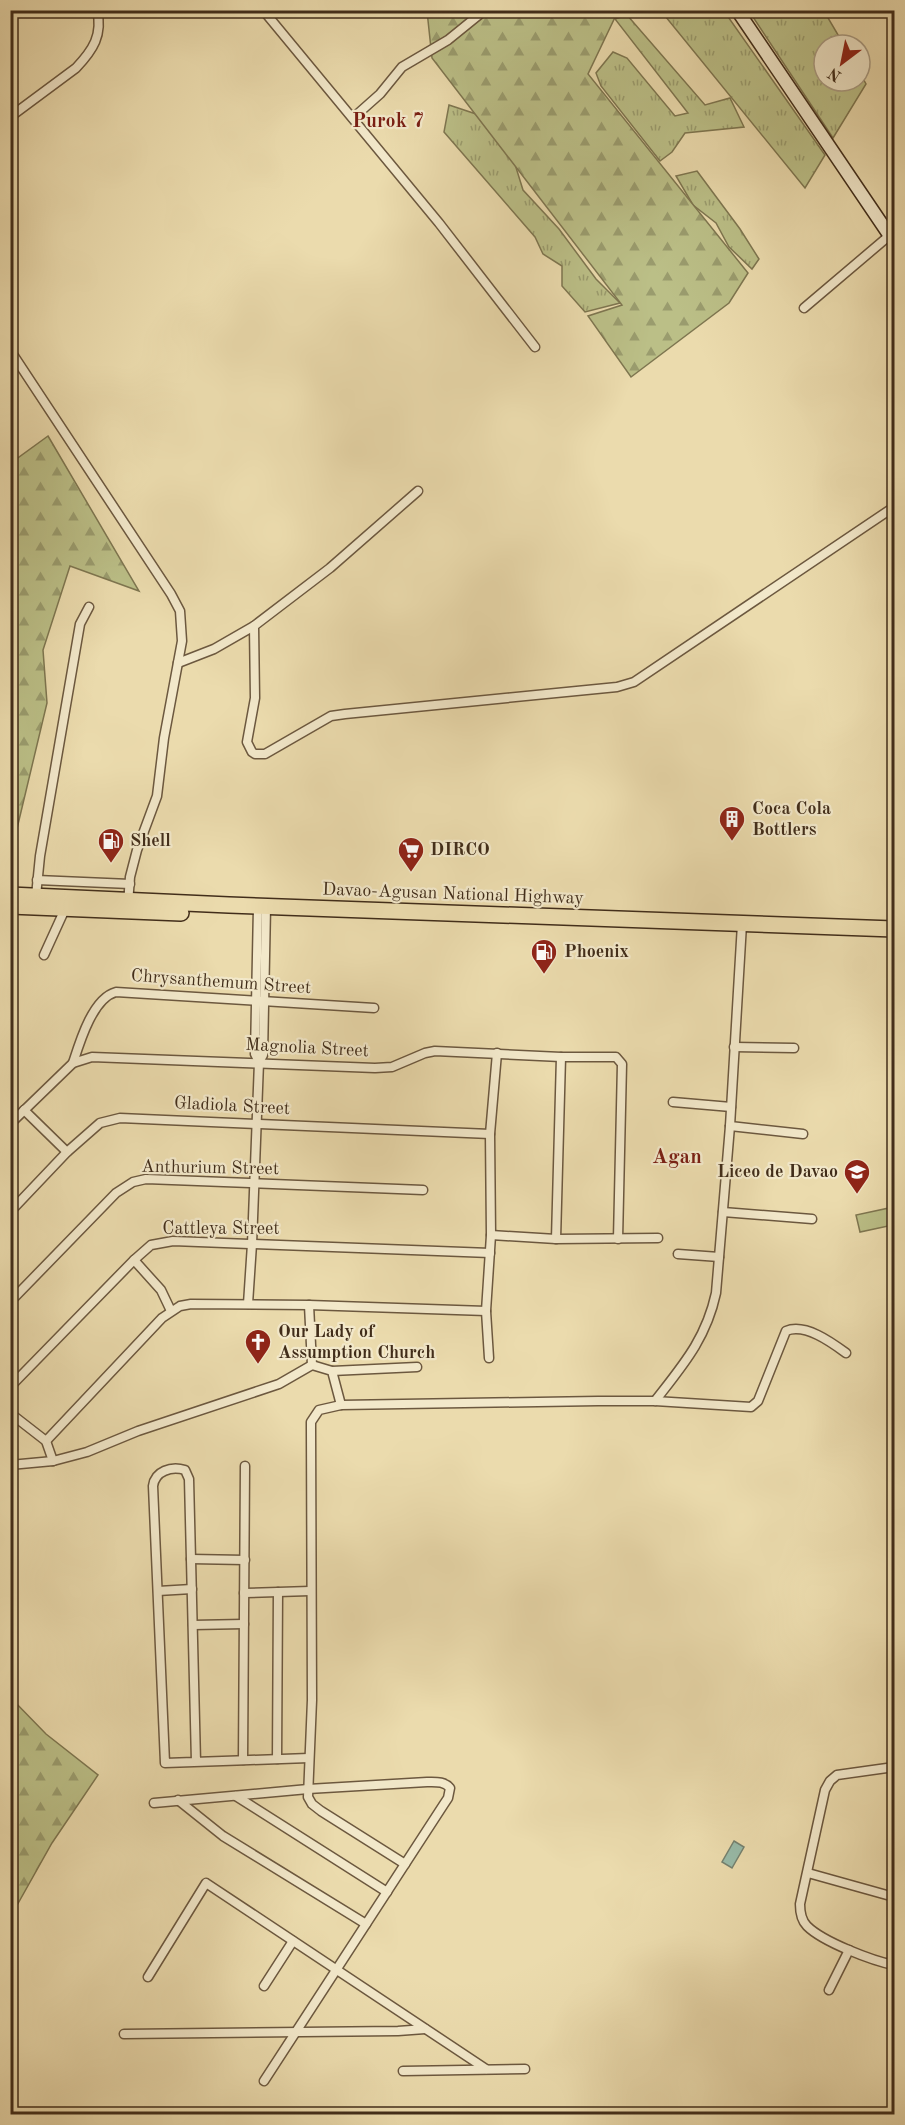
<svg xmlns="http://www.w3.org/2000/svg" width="905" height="2125" viewBox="0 0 905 2125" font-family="'Old Standard TT',serif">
<defs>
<pattern id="grass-tufts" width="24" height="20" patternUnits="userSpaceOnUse" patternTransform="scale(1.5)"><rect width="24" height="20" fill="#bbbf87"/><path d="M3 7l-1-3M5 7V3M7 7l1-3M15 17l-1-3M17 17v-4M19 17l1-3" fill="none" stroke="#9a9c6e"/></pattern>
<pattern id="forest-firs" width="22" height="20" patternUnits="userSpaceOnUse" patternTransform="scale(1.5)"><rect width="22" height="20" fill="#bbbf87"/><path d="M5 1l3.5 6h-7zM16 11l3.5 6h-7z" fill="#9a9c6e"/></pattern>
</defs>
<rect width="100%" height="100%" fill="#ebdbad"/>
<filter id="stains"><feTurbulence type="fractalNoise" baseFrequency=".00333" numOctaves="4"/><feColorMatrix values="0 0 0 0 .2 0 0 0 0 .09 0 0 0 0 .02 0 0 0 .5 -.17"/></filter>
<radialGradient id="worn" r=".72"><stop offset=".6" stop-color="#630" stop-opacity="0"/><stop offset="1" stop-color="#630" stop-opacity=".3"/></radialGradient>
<g fill="url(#grass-tufts)" stroke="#7e7650" stroke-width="1.5">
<polygon points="661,11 724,11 825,155 805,188"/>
<polygon points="749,11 824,11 844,45 824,45 824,81 860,81 860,73 866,84 833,138"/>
<polygon points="627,15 705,105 730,98 744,127 685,133 672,152 660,161 601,86 596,73 613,52 627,58 675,116 688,113 615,19"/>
<polygon points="449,105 482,116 514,161 523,190 559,229 596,279 620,303 585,312 562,286 562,266 543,254 535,237 444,132"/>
<polygon points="697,171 740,229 759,259 752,269 729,247 716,223 693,205 676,176"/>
</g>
<g fill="url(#forest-firs)" stroke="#7e7650" stroke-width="1.5">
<polygon points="427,11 618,11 588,74 748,273 729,303 631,377 588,316 622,305 432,58"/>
<polygon points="48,436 139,591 70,566 43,650 47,703 15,837 10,835 11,463"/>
<polygon points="11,1698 46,1734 98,1775 52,1843 11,1916"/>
</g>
<polygon fill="#bbbf87" stroke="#7e7650" stroke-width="1.5" points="889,1208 893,1225 860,1232 856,1215"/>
<polygon fill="#98bba9" stroke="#758270" stroke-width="1.5" points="734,1841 744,1847 732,1868 722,1862"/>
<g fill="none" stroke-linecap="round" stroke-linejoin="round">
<g stroke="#6c583f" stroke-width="11">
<g id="street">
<polyline points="263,10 439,223 535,347"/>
<path d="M10,117L76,68C93,50 103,35 97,10"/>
<polyline points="353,118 380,94 402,67 448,40 485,10"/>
<polyline points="804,308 890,235"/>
<polyline points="10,350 171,594 180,611 182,641 164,738 157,796 137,850 130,877 128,904"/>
<polyline points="418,491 330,568 254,626 255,698 247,742 252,752 255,754 265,754 331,716 345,714 617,687 634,682 894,507"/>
<polyline points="178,663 214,649 254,626"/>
<polyline points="37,880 130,884"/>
<polyline points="36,896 40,856 80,624 89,607"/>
<polyline points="44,955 65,909"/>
<polyline points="734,1047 794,1048"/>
<polyline points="259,1062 263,1055 266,907"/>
<path d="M73,1063C80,1041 93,998 116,992L374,1008"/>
<polyline points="673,1102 731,1107"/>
<polyline points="24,1110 67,1152"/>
<polyline points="10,1124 73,1063 92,1057 375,1068 392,1067 425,1053 435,1051 561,1057 616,1057 622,1064 618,1239"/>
<polyline points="730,1126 803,1134"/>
<polyline points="10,1212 67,1152 100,1123 120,1118 490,1134"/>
<polyline points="723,1212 812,1219"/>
<polyline points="491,1235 556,1239 658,1238"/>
<polyline points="556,1239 561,1057"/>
<polyline points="678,1254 719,1257"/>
<polyline points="134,1260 161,1290 171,1311"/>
<polyline points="10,1302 116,1193 133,1182 146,1179 423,1190"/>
<polyline points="248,1304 252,1244 259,1062 255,1054 258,907"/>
<polyline points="309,1305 312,1365"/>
<polyline points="489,1358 486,1311 491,1235 490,1134 497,1053"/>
<polyline points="332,1371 417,1367"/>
<polyline points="10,1387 134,1260 151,1245 173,1241 490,1253"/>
<path d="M655,1401C683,1365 706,1339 716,1293L730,1126L742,924"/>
<polyline points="10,1413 46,1441 53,1461"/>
<polyline points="46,1441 162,1318 180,1306 191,1304 309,1305 486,1311"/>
<polyline points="10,1465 53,1461 87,1452 138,1431 279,1384 312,1365 332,1371 341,1405"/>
<polyline points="191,1559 245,1560"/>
<polyline points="158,1591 192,1589"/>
<polyline points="244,1593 310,1591"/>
<polyline points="193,1625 244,1624"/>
<polyline points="277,1759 278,1592"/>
<polyline points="243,1760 245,1466"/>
<path d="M196,1762L189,1479L185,1470C171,1466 155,1471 153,1486L165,1763C213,1761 261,1760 309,1758"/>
<path d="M894,1767L837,1775L830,1781L825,1790L800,1904C800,1912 801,1920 807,1926C823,1942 873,1961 894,1965"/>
<polyline points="236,1796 387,1892"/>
<polyline points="178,1800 223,1836 366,1924"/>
<path d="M154,1803L308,1789L427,1782C436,1782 444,1781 450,1788L448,1798L444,1804L264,2081"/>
<path d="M405,1864L321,1811L312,1804L308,1797L312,1700L311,1429V1422L319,1410L341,1405L598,1401H655L751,1407L758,1401L786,1331C805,1323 831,1342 846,1353"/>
<polyline points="808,1873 894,1897"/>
<polyline points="148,1977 206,1883 486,2069"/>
<polyline points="264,1986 293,1941"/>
<polyline points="829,1990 849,1950"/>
<polyline points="124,2034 398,2031 425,2029"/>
<polyline points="403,2071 525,2069"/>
</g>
</g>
<g stroke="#412d1a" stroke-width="15">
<polyline id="secondary" points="737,10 894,242"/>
</g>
<g stroke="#412d1a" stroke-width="18">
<g id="highway">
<polyline points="10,895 229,905 894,929"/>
<polyline points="10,906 181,913"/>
</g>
</g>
<use href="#street" stroke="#f2e8ca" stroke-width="8"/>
<use href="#secondary" stroke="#f2e8ca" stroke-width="12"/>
<use href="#highway" stroke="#ebdbad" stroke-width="15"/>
</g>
<defs>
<g id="building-pin" transform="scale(1.35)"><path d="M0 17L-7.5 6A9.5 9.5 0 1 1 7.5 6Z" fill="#8f2418" stroke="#f2e8ca"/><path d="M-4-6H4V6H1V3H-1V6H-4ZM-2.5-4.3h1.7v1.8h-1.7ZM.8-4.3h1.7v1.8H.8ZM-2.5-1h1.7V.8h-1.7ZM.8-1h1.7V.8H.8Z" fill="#fff"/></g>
<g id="fuel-pin" transform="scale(1.35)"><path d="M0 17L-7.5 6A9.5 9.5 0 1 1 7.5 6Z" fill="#8f2418" stroke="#f2e8ca"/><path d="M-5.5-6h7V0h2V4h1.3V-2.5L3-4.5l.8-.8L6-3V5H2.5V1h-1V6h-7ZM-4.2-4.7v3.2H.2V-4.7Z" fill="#fff"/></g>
<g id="supermarket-pin" transform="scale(1.35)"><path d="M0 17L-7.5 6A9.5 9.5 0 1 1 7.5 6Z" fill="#8f2418" stroke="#f2e8ca"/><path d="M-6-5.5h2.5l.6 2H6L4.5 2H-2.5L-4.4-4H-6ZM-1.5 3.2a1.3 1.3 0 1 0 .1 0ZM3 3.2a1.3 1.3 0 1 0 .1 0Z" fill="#fff"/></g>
<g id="school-pin" transform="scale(1.35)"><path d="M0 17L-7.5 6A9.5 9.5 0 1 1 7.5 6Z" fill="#8f2418" stroke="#f2e8ca"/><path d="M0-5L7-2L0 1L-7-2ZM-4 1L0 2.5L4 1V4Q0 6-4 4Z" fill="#fff"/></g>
<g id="church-pin" transform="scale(1.35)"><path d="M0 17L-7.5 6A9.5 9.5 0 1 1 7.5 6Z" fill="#8f2418" stroke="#f2e8ca"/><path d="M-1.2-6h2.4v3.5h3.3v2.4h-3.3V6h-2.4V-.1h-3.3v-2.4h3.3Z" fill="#fff"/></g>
</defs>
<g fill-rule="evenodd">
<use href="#building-pin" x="732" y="819"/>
<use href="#fuel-pin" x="111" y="841"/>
<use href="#supermarket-pin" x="411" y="850"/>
<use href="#fuel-pin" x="544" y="952"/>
<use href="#school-pin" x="857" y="1172"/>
<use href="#church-pin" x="258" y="1342"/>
</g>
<g text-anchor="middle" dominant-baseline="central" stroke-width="4.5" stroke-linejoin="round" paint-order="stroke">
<g font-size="18" font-weight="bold" fill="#412d1a" stroke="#f2e8ca" text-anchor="start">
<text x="752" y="809">Coca Cola<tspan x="752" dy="21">Bottlers</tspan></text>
<text x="130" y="841">Shell</text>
<text x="430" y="850">DIRCO</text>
<text x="564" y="952">Phoenix</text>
<text x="838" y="1172" text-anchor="end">Liceo de Davao</text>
<text x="278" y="1332">Our Lady of<tspan x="278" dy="21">Assumption Church</tspan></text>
</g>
<g font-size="18" fill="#412d1a" stroke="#f2e8ca">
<text transform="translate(453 894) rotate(2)">Davao-Agusan National Highway</text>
<text transform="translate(221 982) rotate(4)">Chrysanthemum Street</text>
<text transform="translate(307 1048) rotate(3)">Magnolia Street</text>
<text transform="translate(232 1106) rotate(3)">Gladiola Street</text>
<text transform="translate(210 1168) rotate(1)">Anthurium Street</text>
<text x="221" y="1229">Cattleya Street</text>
</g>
<g font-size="20" font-weight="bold" fill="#7a1f14" stroke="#f2e8ca">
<text x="388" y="122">Purok 7</text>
</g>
<g font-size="21" font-weight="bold" fill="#7a1f14" stroke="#f2e8ca">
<text x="677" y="1157">Agan</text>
</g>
</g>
<rect width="905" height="2125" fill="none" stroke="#ebdbad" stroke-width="36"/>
<rect x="12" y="12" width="881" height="2101" fill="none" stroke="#412d1a" stroke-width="3"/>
<rect x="18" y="18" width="869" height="2089" fill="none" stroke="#412d1a" stroke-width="1.5"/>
<g transform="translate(842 63) rotate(212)"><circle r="28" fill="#f2e8ca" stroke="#ab9d84" stroke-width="1.5"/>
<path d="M0-4.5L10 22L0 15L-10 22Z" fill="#8f2418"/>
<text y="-9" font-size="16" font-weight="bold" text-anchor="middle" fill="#412d1a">N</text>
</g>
<rect width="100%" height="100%" filter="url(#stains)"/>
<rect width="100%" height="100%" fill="url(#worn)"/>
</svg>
